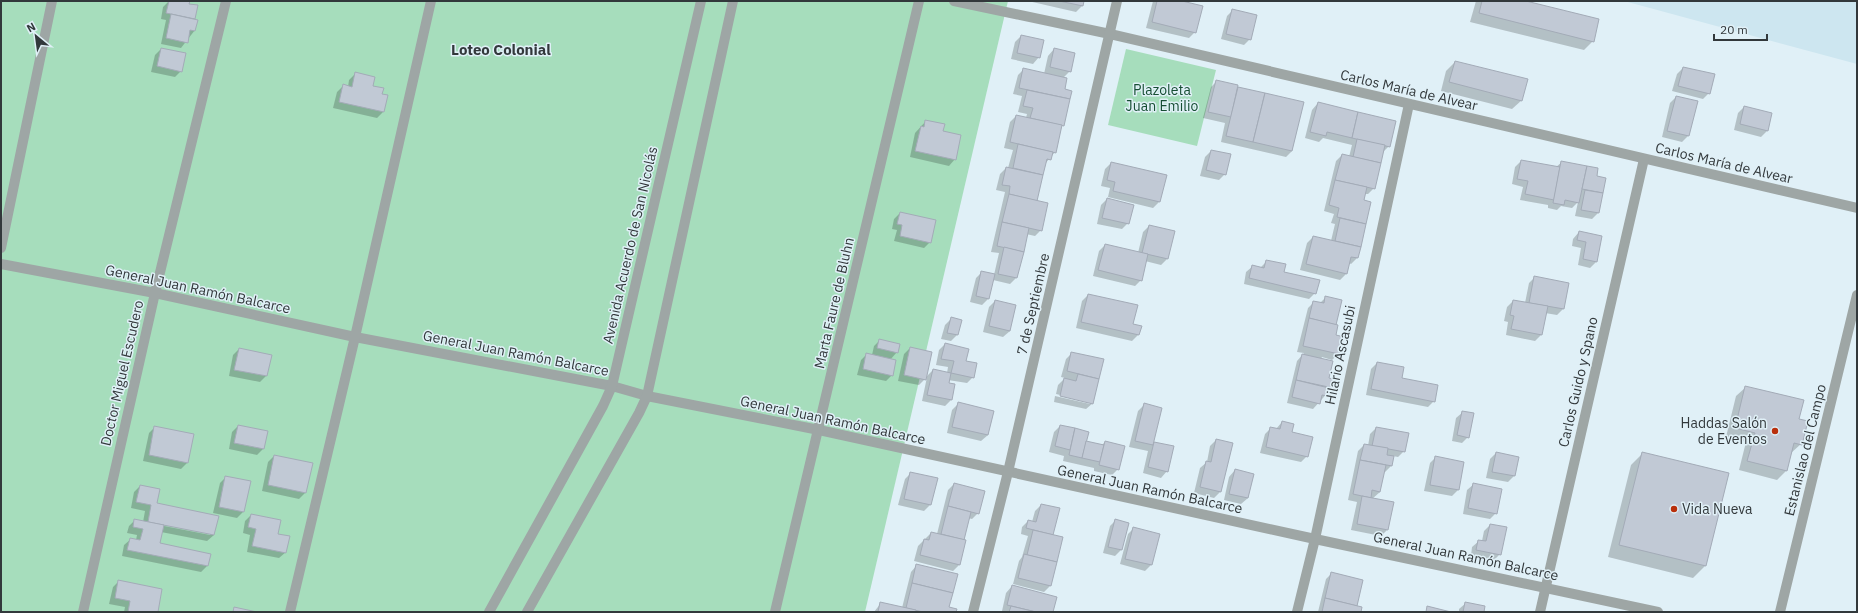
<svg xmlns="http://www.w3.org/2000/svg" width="1858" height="613" viewBox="0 0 1858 613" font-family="'IBM Plex Sans',sans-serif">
<rect width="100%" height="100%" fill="#e0f0f7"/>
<polygon fill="#cde6f0" points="1624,1 1857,1 1857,64"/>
<g fill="#a6ddbc">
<polygon points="1,1 1008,1 865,612 1,612"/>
<polygon points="1126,49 1216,70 1197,146 1108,125"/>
</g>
<g fill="#0003" fill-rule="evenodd">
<polygon points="169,1 189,1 188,5 197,6 194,20 195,30 181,48 161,44 166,20 161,19 163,7"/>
<polygon points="1028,1 1083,1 1082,6 1076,12"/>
<polygon points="1153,1 1182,1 1195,32 1189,38 1146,28"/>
<polygon points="1476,1 1521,1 1593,41 1584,50 1470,22"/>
<polygon points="1233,10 1250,39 1244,45 1221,39 1227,16"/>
<polygon points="1021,36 1039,57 1033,64 1011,59 1015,42"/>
<polygon points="161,49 181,71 175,77 151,72 155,55"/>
<polygon points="1054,49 1070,71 1063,78 1064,90 1071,91 1055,152 1044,165 1036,201 1041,230 1035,236 1026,234 1016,278 1010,284 993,280 988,299 982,305 970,302 976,278 982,272 994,275 999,253 991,252 1005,192 996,190 1000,174 1006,168 1008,168 1013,150 1004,148 1010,122 1016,116 1026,118 1027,114 1018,112 1022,96 1013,94 1018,75 1024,69 1044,74 1048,56"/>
<polygon points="1455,62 1522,100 1512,109 1441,91 1446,71"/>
<polygon points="1683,68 1709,93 1703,99 1672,91 1677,74"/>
<polygon points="355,74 381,94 383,112 377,118 333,108 337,92 343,86 348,87 349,80"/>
<polygon points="1217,81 1236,88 1303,103 1292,151 1286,157 1221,142 1225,123 1203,118 1211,87"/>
<polygon points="1676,97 1688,136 1682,142 1662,137 1670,103"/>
<polygon points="1318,103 1389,146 1383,152 1374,188 1368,194 1364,194 1362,201 1370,203 1357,258 1351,264 1349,263 1346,274 1340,280 1300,270 1307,243 1313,237 1331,241 1335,224 1331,223 1334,214 1324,211 1336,161 1342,155 1349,157 1352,145 1323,138 1319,142 1305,138 1312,110"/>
<polygon points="1744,107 1771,114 1767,131 1761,137 1734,130 1738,113"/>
<polygon points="926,121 942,132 955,159 949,166 910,157 915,133"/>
<polygon points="1211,151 1225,174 1219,180 1200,176 1205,157"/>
<polygon points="1521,161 1556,167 1562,162 1595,177 1605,178 1598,213 1592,219 1575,216 1578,202 1572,208 1561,206 1557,210 1548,208 1548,205 1520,200 1523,187 1512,184 1515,167"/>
<polygon points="1111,163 1159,202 1153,208 1108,197 1110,188 1101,186 1105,169"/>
<polygon points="1107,199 1128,223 1122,229 1097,224 1101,205"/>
<polygon points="900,213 930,242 924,248 894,241 897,230 892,229 894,219"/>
<polygon points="1149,226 1167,259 1161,265 1145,261 1141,280 1135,286 1093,276 1099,251 1105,245 1138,253 1143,232"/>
<polygon points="1579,232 1601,237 1596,262 1590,268 1578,265 1581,248 1572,246 1573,239"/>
<polygon points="1267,261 1283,273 1315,293 1309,299 1244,284 1246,272 1253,266 1260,268"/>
<polygon points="1535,277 1568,284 1563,309 1557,315 1545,313 1541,335 1535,341 1506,335 1508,322 1504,321 1507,307 1513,301 1525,303 1529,283"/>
<polygon points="1088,295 1132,324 1138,335 1132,341 1076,328 1082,301"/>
<polygon points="1326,297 1335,326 1338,354 1332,360 1322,357 1321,359 1332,388 1313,409 1287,403 1297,361 1304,353 1297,352 1308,308 1314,302 1320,303"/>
<polygon points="995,301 1010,331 1003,337 983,332 989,307"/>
<polygon points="951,319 957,335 951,341 941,339 945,325"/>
<polygon points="880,340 897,352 890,360 892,375 886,381 857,375 861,360 867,354 872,355 874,346"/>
<polygon points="945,344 965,361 973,377 967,383 948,380 947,384 951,400 945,406 922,401 927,377 919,385 898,381 904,354 910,348 925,378 933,370 947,373 948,367 936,365 939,350"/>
<polygon points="239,349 266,376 260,382 229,376 233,355"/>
<polygon points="1072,353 1103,360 1093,403 1086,409 1054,402 1055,396 1090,404 1090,402 1056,394 1058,385 1065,378 1061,377 1066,359"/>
<polygon points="1377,363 1401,378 1434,401 1428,407 1366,395 1371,369"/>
<polygon points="1746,387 1798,419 1801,444 1791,453 1786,471 1777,480 1739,470 1746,442 1726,437 1736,396"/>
<polygon points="958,404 993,411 988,435 981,441 947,433 952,410"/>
<polygon points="1144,405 1153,443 1173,447 1167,471 1161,478 1143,473 1148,451 1129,447 1138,411"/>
<polygon points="1463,412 1468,437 1462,443 1452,441 1456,418"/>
<polygon points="1282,422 1307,456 1301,462 1260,453 1265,434 1271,428 1276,429"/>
<polygon points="238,426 263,449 257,455 229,449 232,432"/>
<polygon points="1060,426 1088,432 1085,442 1101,446 1105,442 1118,469 1112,475 1094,471 1094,468 1063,461 1064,456 1049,452 1054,432"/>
<polygon points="155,427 193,435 187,463 181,469 143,461 149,433"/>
<polygon points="1376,428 1404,451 1398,457 1393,456 1391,466 1385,472 1383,472 1380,492 1372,499 1387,530 1381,536 1351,530 1357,502 1348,500 1358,451 1364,445 1368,446 1370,434"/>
<polygon points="1216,440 1220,492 1214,498 1194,493 1200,468 1207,462 1210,446"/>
<polygon points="1496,453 1514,476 1508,482 1486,478 1490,459"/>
<polygon points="1642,454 1705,566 1693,578 1608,557 1631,465"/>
<polygon points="274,456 305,493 299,499 262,491 268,462"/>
<polygon points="1436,457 1463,463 1458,490 1452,496 1424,491 1430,463"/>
<polygon points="1235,470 1253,475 1248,498 1241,504 1224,500 1229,477"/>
<polygon points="911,473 930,505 924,511 898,505 905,479"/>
<polygon points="226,477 243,512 237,518 213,513 220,483"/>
<polygon points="954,484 978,513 972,519 968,518 959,565 953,571 914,561 918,546 931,533 937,534 948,490"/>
<polygon points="1474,484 1496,513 1490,519 1463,514 1467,490"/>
<path d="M140,486L156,504L214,535L207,541L161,532L159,544L207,566L201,572L122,556L124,545L131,539L136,540L137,535L127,533L129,526L135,520L143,522L145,511L131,508L134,492ZM159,523L210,533V535L159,525Z"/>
<polygon points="1041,505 1052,535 1062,538 1050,586 1044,592 1013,584 1019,561 1022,557 1028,536 1021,534 1022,527 1028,521 1032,522 1035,511"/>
<polygon points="251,515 286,552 279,558 247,552 250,535 243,533 245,521"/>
<polygon points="1116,520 1128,523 1121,550 1115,556 1103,553 1110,526"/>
<polygon points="1490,525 1500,554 1494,560 1471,556 1472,547 1479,541 1482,541 1484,531"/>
<polygon points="1134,528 1151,565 1145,571 1120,564 1128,534"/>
<polygon points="917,565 948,608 955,612 874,612 881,603 902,608 911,572"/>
<polygon points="1332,573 1356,607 1360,612 1318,612 1326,579"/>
<polygon points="119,581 157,612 124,612 125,607 109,604 113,587"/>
<polygon points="1012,586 1052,612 1002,611 1006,593"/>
<polygon points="1466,603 1483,612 1459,612 1459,609"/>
</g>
<g fill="#c1c9d5" stroke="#a3abb7">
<polygon points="169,1 190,1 189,4 198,5 195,19 166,13"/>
<polygon points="1059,1 1084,1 1083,6"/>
<polygon points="1157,1 1182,1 1203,6 1196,33 1152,22"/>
<polygon points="1482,1 1526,1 1599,19 1594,42 1479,13"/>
<polygon points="1232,9 1257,15 1251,40 1226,34"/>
<polygon points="171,14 198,20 195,31 190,30 188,43 166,38"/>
<polygon points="1021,35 1044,40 1040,58 1017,53"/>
<polygon points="161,48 186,53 182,72 157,66"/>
<polygon points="1054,48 1075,53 1071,72 1050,67"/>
<polygon points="1455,61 1528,79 1522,101 1449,82"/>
<polygon points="1683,67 1715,74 1710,94 1678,86"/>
<polygon points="1023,68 1067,78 1065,89 1072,91 1070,99 1019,88"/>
<polygon points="355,72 375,77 373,86 384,88 382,94 388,95 384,112 339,102 343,84 352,87"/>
<polygon points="1216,80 1238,85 1231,117 1208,112"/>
<polygon points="1238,87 1265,93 1253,142 1226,136"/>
<polygon points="1027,90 1070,99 1064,126 1030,118 1033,108 1023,106"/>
<polygon points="1265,93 1304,102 1292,151 1253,142"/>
<polygon points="1676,96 1698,101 1689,136 1667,131"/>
<polygon points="1318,102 1358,112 1352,138 1327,132 1326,136 1310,132"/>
<polygon points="1744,106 1772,113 1768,131 1740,124"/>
<polygon points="1358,112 1396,121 1390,147 1352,138"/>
<polygon points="1016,115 1062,125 1056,153 1010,142"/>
<polygon points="925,120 945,124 943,131 961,135 956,160 915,151 921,126 924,127"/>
<polygon points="1357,139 1385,145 1381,163 1353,157"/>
<polygon points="1018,144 1053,152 1051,160 1047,159 1043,175 1013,168"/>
<polygon points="1211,150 1231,154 1226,175 1206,170"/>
<polygon points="1342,154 1381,163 1375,189 1335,180"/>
<polygon points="1521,160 1560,167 1554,200 1525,194 1528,181 1517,179"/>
<polygon points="1561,161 1587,166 1579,203 1565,200 1564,205 1553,203"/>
<polygon points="1111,162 1167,175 1160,202 1113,191 1115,182 1107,180"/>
<polygon points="1587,166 1598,168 1597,176 1606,178 1603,193 1582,189"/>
<polygon points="1006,167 1043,175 1037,201 1009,194 1010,186 1002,185"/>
<polygon points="1335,180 1367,187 1364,200 1371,202 1366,224 1337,217 1339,208 1329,205"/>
<polygon points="1585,190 1603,193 1599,213 1581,210"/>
<polygon points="1009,194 1048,203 1042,231 1002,222"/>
<polygon points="1107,198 1134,205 1129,224 1102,218"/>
<polygon points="900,212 936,220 931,243 900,236 902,225 897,224"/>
<polygon points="1340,218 1366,224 1361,247 1335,241"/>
<polygon points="1002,222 1029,228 1024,252 997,246"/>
<polygon points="1149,225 1175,231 1168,259 1142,253"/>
<polygon points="1579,231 1602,236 1597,262 1583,259 1586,242 1577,240"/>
<polygon points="1313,236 1361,247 1358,258 1351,257 1347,274 1306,264"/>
<polygon points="1105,244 1148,254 1142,281 1098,270"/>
<polygon points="1004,247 1024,252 1017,278 998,274"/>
<polygon points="1266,260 1286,264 1284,272 1320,280 1316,294 1249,278 1252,265 1264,268"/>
<polygon points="981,271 995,274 989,299 976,296"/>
<polygon points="1534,276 1569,283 1564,309 1529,303"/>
<polygon points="1088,294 1138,305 1133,324 1142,326 1139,335 1081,322"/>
<polygon points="1325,296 1342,300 1336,325 1309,318 1313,301 1324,303"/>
<polygon points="995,300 1016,305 1010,331 989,326"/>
<polygon points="1513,300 1548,306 1542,335 1511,329 1514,316 1510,315"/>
<polygon points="951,317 962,320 958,335 947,333"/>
<polygon points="1309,318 1338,325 1336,335 1344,337 1339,354 1303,346"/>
<polygon points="879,339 900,344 898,353 877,348"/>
<polygon points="945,343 969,349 966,361 977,363 974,378 951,373 954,361 941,359"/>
<polygon points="910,347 932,352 926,380 904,375"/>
<polygon points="239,348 272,355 267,376 234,370"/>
<polygon points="1071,352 1104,359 1099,379 1067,371"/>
<polygon points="866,353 896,360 893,376 863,369"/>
<polygon points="1302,354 1333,361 1329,378 1336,380 1333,388 1296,380"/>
<polygon points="1377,362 1404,367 1402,378 1438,385 1435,402 1371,389"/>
<polygon points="933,369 951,373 949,383 955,384 952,400 927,395"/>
<polygon points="1078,374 1099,379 1093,404 1060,396 1064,378 1076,381"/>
<polygon points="1296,380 1329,388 1327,396 1322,395 1320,404 1292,397"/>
<polygon points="1745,386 1804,400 1799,419 1808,421 1802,445 1794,443 1787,471 1747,461 1755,433 1735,428"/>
<polygon points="958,402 994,411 988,435 952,427"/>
<polygon points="1144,403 1162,408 1153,445 1135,441"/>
<polygon points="1462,411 1474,413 1469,438 1457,435"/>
<polygon points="1282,421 1294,424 1292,432 1313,437 1308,457 1266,447 1270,427 1280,429"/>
<polygon points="238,425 268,431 264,449 234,443"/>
<polygon points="1060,425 1075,428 1070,450 1055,446"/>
<polygon points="154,426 194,434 188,463 149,455"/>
<polygon points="1376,427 1409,433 1405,452 1372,446"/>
<polygon points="1075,428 1089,432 1082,458 1069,455"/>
<polygon points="1216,439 1233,443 1221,492 1200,487 1206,461 1211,462"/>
<polygon points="1086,441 1104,445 1100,462 1082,458"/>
<polygon points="1105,441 1125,446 1119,470 1099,465"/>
<polygon points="1154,442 1174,446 1168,472 1148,467"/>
<polygon points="1364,444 1388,448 1387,455 1394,456 1392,466 1360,460"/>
<polygon points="1496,452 1519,457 1515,476 1492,472"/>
<polygon points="1642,452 1729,473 1706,566 1619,545"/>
<polygon points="274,455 313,463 306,493 268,485"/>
<polygon points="1435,456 1464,462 1459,490 1430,485"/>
<polygon points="1360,460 1386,465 1380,492 1372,490 1371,498 1353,494"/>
<polygon points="1235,469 1254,474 1248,498 1229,494"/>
<polygon points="910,472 938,478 931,505 904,499"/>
<polygon points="225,476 251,481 244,512 219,507"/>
<polygon points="954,483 985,491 979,514 948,506"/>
<polygon points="1473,483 1502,489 1497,514 1468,508"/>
<polygon points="140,485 160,489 157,503 219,516 214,535 148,522 151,505 136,502"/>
<polygon points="1362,496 1394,502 1388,530 1357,524"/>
<polygon points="1041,504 1060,508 1053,535 1026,528 1028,520 1036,522"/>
<polygon points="948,506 971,512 964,540 941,534"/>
<polygon points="251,514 281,520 278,534 290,536 286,553 252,546 256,529 248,527"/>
<polygon points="134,519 164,525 160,543 211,554 208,566 127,550 130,538 140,540 143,529 133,527"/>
<polygon points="1115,519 1129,523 1122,550 1108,547"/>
<polygon points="1490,524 1507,527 1501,555 1476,550 1478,540 1486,541"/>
<polygon points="1133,527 1160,534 1152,565 1125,559"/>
<polygon points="1033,530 1063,537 1057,562 1027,555"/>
<polygon points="931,532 966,540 960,565 920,555 924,539 929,540"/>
<polygon points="1024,554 1057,562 1051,586 1018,578"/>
<polygon points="916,564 958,574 953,593 912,583"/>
<polygon points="1331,572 1363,580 1357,606 1325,598"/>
<polygon points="118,580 162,589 158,612 128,612 130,601 115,598"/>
<polygon points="912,583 953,593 949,607 957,609 956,612 923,612 906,608"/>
<polygon points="1012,585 1057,597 1053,612 1036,612 1007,605"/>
<polygon points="1325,598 1362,607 1361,612 1322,612"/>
<polygon points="880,602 916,610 916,612 878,612"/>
<polygon points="1465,602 1485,606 1484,612 1463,612"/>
<polygon points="1011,606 1036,612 1009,612"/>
<polygon points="1427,606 1451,612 1426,612"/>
<polygon points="234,607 257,612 233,612"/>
</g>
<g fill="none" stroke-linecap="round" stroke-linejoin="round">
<g stroke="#9ea6a5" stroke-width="10">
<polyline points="954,1 1110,34 1857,208"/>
<polyline points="1,248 52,1"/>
<polyline points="1,264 155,293 355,337 612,386 647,396 819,430 1315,539 1658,612"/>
<polyline points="83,612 155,293 226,1"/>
<polyline points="290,612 355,337 431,1"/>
<polyline points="489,612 603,406 612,386 701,1"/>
<polyline points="527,612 639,413 647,396 733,1"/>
<polyline points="775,612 919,1"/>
<polyline points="973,612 1008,472 1117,1"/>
<polyline points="1297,612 1315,539 1409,104"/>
<polyline points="1540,612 1644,159"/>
<polyline points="1780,612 1857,295"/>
</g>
</g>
<g fill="#b92f0b" stroke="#e0f0f7" stroke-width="1.5">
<circle cx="1775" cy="431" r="4"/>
<circle cx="1674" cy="509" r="4"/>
</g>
<g text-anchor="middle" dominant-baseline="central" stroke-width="3" stroke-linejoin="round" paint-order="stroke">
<g font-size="14" fill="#164e33" stroke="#e0f0f7">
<text x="1162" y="90">Plazoleta<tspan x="1162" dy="16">Juan Emilio</tspan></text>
</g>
<g font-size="14" fill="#32383b" stroke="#e0f0f7">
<text transform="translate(1409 90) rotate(13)">Carlos María de Alvear</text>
<text transform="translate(1724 163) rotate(13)">Carlos María de Alvear</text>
<text transform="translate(630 245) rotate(-77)">Avenida Acuerdo de San Nicolás</text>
<text transform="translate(198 289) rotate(12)">General Juan Ramón Balcarce</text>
<text transform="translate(834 303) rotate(-77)">Marta Faure de Bluhn</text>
<text transform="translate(1033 304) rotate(-77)">7 de Septiembre</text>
<text transform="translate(516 353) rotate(11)">General Juan Ramón Balcarce</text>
<text transform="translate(1340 355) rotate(-78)">Hilario Ascasubi</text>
<text transform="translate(122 373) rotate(-77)">Doctor Miguel Escudero</text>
<text transform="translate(1578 382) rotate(-77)">Carlos Guido y Spano</text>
<text transform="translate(833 420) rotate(12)">General Juan Ramón Balcarce</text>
<text transform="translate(1805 450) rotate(-76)">Estanislao del Campo</text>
<text transform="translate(1150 489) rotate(12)">General Juan Ramón Balcarce</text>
<text transform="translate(1466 556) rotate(12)">General Juan Ramón Balcarce</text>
</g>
<g font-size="14" fill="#32383b" stroke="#e0f0f7" text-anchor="end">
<text x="1767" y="423">Haddas Salón<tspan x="1767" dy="16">de Eventos</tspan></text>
<text x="1682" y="509" text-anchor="start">Vida Nueva</text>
</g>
<g font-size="15" font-weight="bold" fill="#32383b" stroke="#e0f0f7">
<text x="501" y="49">Loteo Colonial</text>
</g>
</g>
<rect width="1858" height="613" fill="none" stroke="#32383b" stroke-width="4"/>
<g transform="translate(36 36) rotate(331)" stroke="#e0f0f7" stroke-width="3" paint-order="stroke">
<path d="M0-3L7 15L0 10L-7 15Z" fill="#32383b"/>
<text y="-6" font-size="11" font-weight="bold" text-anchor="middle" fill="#32383b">N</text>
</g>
<path d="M1714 34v6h53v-6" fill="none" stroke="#32383b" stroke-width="2"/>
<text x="1720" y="34" font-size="12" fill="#32383b" stroke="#e0f0f7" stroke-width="3" paint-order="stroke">20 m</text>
</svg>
